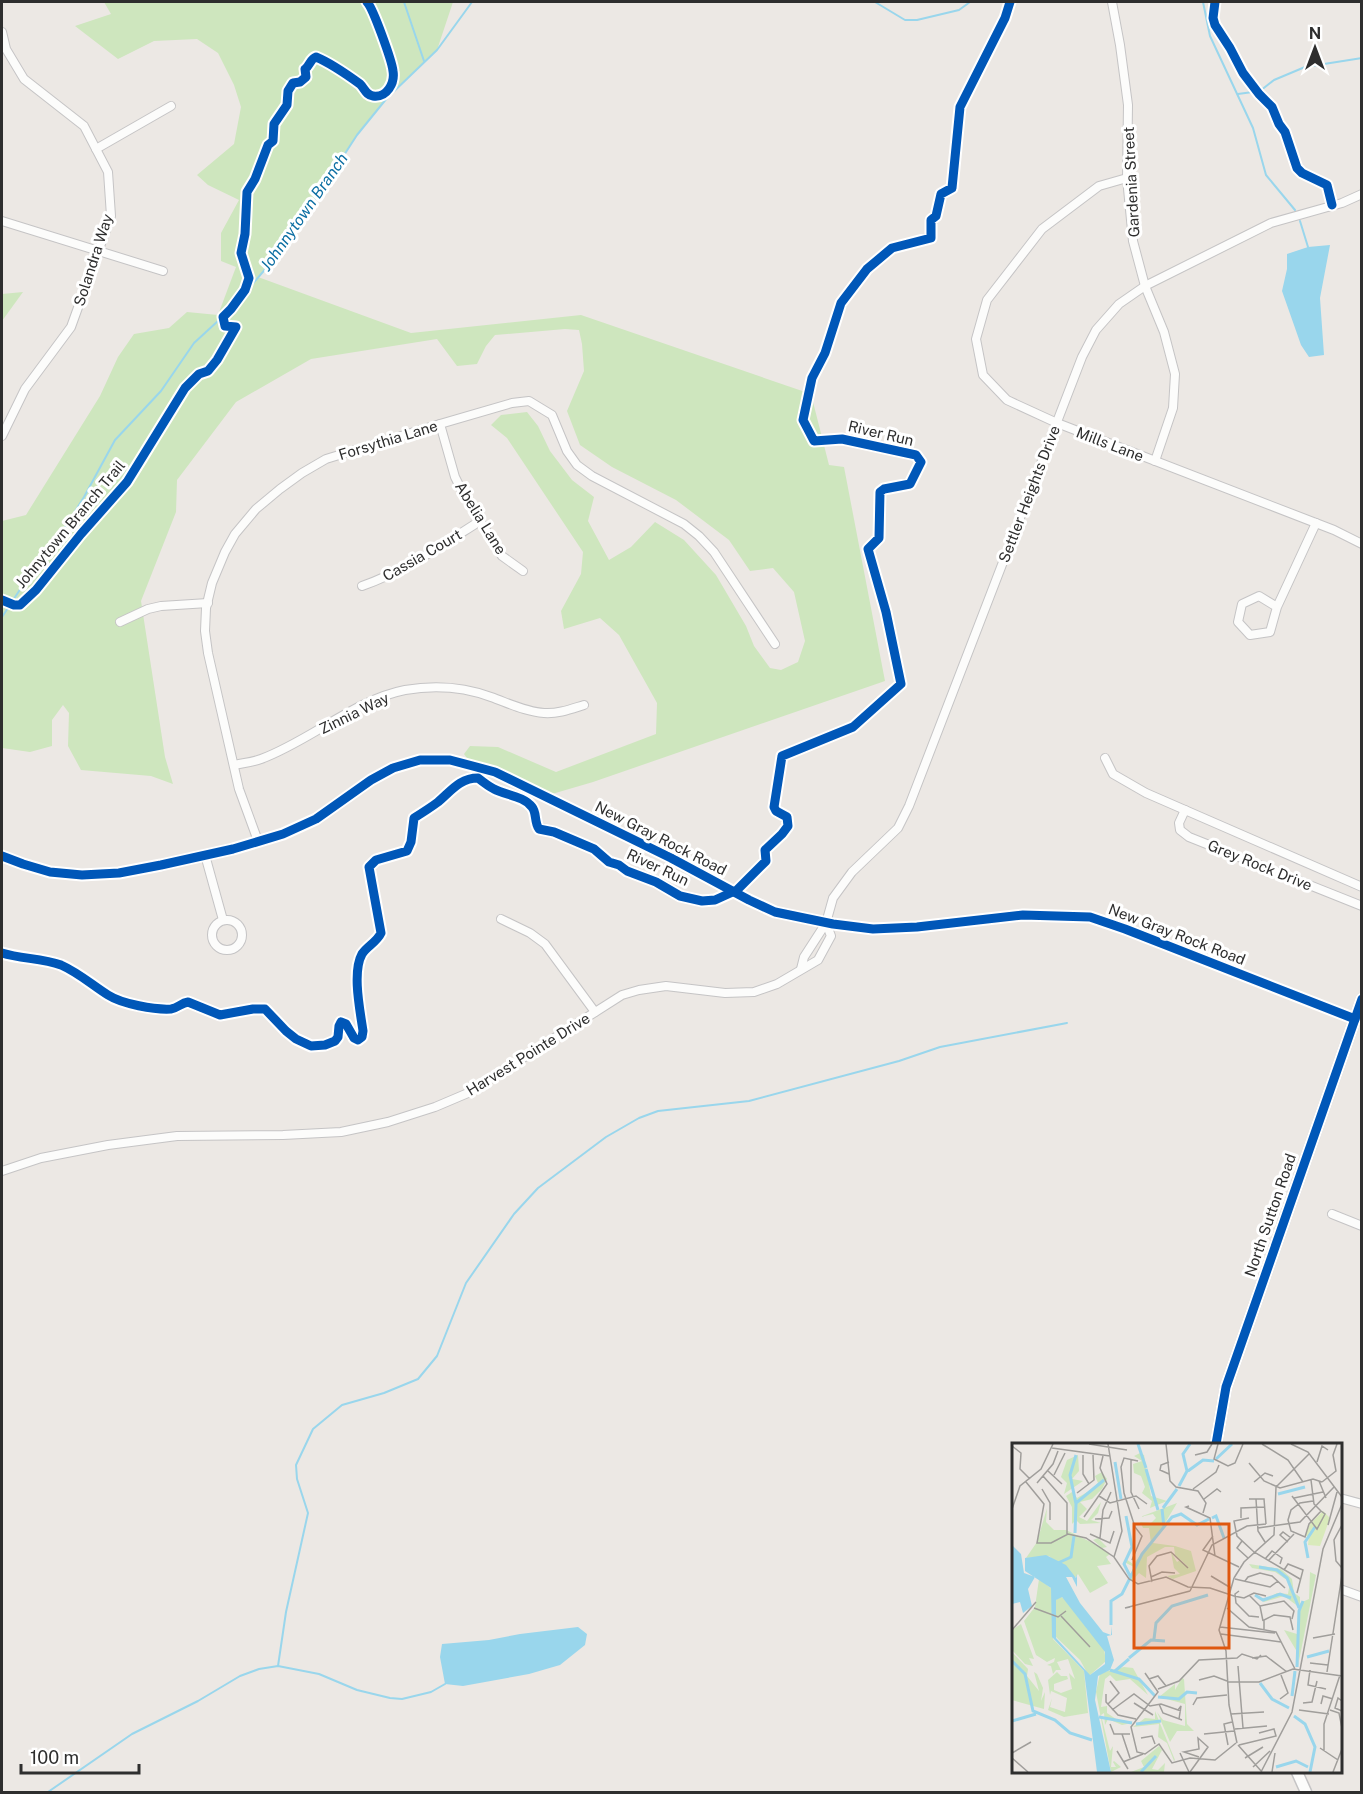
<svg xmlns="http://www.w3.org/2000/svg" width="1363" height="1794" viewBox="0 0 1363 1794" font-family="'Public Sans',sans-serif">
<rect width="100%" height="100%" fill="#ece8e4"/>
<g fill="#cee6be">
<polygon points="104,2 453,2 437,50 387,98 357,135 291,237 258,277 411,333 581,315 811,394 829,465 844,467 885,681 593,782 552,794 502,770 469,761 464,754 470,746 498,747 556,772 656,734 657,703 619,635 600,618 564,629 561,611 581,574 583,552 507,438 491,425 501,415 527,412 538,426 550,451 572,480 594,497 588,521 609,560 631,547 655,522 684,540 716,575 746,626 754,646 770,668 781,670 798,662 805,641 794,592 773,568 750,571 729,540 676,500 612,467 580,445 567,411 584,371 582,344 579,330 565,329 495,335 486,346 477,364 457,366 437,339 311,359 236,402 177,480 176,512 141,601 165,757 173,784 151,776 81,770 68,746 69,713 63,705 52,720 52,746 30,752 2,748 2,521 26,515 100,396 118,357 134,334 169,328 187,312 218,315 236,267 221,261 221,233 239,200 208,185 197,175 234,144 241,107 234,85 218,53 197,39 154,41 118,59 75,26 111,14"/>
<polygon points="23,292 2,321 2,294"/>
</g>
<g fill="#99d6ec">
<polygon points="1330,245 1320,298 1324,355 1309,357 1301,345 1282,291 1287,269 1287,254 1308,247"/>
<polygon points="578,1627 587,1634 585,1645 560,1665 529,1674 463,1686 445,1684 440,1657 442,1644 489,1640 520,1634"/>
</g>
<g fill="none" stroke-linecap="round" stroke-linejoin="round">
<g stroke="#99d6ec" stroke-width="2">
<polyline points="404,2 424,61"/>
<polyline points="875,2 905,20 917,20 959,10 970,2"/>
<polyline points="1203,2 1210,36 1253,128 1266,175 1295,210"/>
<polyline points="1238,94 1260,91 1274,80 1305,67 1362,58"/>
<polyline points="1300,221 1308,247"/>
<polyline points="2,617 42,556 66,526 84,497 115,440 161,391 194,343 231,309 268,266 291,237 357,135 387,98 437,50 472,2"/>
<polyline points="278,1666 286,1612 308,1513 297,1479 296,1465 313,1429 342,1405 384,1393 418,1379 437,1356 466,1283 514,1214 538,1188 606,1137 639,1118 658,1111 749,1101 899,1061 940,1047 1067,1023"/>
<polyline points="48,1792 132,1734 198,1701 240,1676 259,1669 278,1666 319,1674 357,1690 390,1698 402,1699 431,1692 445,1684"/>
</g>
<g stroke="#c5c4c5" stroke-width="10">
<g id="minor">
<polyline points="1112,2 1120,45 1128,105 1127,178 1133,241 1145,286 1164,332 1175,374 1173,408 1155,461"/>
<polyline points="2,32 6,49 24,79 84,126 108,172 111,216 71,327 25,389 2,436"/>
<polyline points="96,149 171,106"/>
<polyline points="1127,178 1099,186 1042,229 987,300 976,339 983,375 1007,400 1057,423 1334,530 1362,544"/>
<polyline points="2,221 163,271"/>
<polyline points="440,424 455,477 463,493 502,556 523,571"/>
<path d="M362,586C405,571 442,545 480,521"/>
<polyline points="1277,607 1270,632 1250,635 1238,622 1242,604 1259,596 1277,607 1316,523"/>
<polyline points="120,622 148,609 161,606 208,603"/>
<polyline points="1105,758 1113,774 1146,793 1362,887"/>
<path d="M234,765C243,763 253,762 261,759C310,741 354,700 405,690C434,685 464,687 491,697C508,703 526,712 544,713C558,714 571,709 584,705"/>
<polyline points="1185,810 1179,823 1180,830 1189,837 1362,906"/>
<polyline points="258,841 239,789 208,653 205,631 206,608 212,583 225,552 235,534 256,509 280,489 302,473 326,459 440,424 512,403 529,401 552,415 567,451 577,465 592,476 684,524 699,536 714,552 775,644"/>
<polyline points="205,855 223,920"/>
<polyline points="501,919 530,933 545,944 595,1012"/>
<circle cx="227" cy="935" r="15"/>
<polyline points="801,969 804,957 826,923 833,898 852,872 898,828 909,806 1082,357 1096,330 1119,304 1145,286 1271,223 1342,203 1362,194"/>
<polyline points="2,1171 41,1158 108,1145 177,1136 283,1135 341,1132 388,1122 435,1107 468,1093 622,995 639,990 666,986 725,993 754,992 777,984 818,960 831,936 826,923"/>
<polyline points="1332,1214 1362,1226"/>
<polyline points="1340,1498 1362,1504"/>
<polyline points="1340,1589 1362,1597"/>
</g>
</g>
<g stroke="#c5c4c5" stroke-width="11">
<polyline id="tertiary" points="2,856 23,864 50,872 82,875 119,873 161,865 233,849 283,834 316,819 371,780 393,768 420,760 450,760 495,772 671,858 749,900 775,912 833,924 873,929 917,927 1023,915 1090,917 1125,929 1355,1019"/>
</g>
<g stroke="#c5c4c5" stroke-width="13">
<g id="secondary">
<polyline points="1216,1444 1226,1387 1362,999"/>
<polyline points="1297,1772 1306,1792"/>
</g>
</g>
<use href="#minor" stroke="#fcfcfb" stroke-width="8"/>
<use href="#tertiary" stroke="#fcfcfb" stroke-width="9"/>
<use href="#secondary" stroke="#fcfcfb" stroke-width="10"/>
<g stroke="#fff" stroke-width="13">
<g id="cycleway">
<polyline points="1215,2 1213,18 1215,25 1230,48 1243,73 1259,94 1272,107 1279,124 1285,132 1297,168 1302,173 1327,185 1332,205"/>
<path d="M2,600L14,605H20L36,590L81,534L127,482L185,388L199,374L208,371L217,360L236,327L225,326L223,317L231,309L245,290L249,278L241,253L245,234L247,192L255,179L268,145L273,141L274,124L287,105L288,91L293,83L300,82L306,77L305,69C310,66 310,59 316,57C328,62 349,76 360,84C365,89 366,95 373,96C387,98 395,83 393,71C392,61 373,8 367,2"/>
<polyline points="2,856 23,864 50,872 82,875 119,873 161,865 233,849 283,834 316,819 371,780 393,768 420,760 450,760 495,772 671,858 749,900 775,912 833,924 873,929 917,927 1023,915 1090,917 1125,929 1355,1019"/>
<path d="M2,953C21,959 42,958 61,965C79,973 92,985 108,995C122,1004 155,1010 171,1009C178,1008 181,1003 188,1002L220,1015L253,1009H265L286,1031L296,1039L311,1046L325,1045L335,1041L338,1037L339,1026L341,1022L346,1024L354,1038L358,1040L362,1037L363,1031C360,1010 352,972 362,954C367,946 377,942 381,933L369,867L376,860L407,851L411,842L414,818C422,813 430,808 438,802C451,791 460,778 478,778C483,782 488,786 494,789C505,795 524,796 532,807C537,813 534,822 539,829L554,832L594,849L609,862L619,865L627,871L656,882L680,896L702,901L715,900L737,890L766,861L765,850L782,834L788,826L787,817L776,811L774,807L782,756L853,727L901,684L886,612L868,549L879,538L880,492L884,489L910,484L921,462L916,455L842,439L814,441L803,420L812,378L825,353L841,303L867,269L892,248L931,238V220L936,216L941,194L952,188L960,107L1005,18L1010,2"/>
<polyline points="1216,1444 1226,1387 1362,999"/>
</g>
</g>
<use href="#cycleway" stroke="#0057b8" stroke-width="9"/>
</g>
<g text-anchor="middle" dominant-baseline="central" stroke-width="6" stroke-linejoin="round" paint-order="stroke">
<g font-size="15" fill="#2e2e2e" stroke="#fff">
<text transform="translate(1131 182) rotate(-93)">Gardenia Street</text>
<text transform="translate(93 260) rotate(-72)">Solandra Way</text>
<text transform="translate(881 433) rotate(13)">River Run</text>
<text transform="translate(388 440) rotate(-17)">Forsythia Lane</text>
<text transform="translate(1110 444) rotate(21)">Mills Lane</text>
<text transform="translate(1029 494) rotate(-69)">Settler Heights Drive</text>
<text transform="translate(481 518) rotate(58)">Abelia Lane</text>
<text transform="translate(70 524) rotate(-50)">Johnytown Branch Trail</text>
<text transform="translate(422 555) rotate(-30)">Cassia Court</text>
<text transform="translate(354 713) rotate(-26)">Zinnia Way</text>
<text transform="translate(661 838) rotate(27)">New Gray Rock Road</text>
<text transform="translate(1260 865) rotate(22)">Grey Rock Drive</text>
<text transform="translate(658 867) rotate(25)">River Run</text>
<text transform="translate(1177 934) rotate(21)">New Gray Rock Road</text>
<text transform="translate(528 1054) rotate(-32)">Harvest Pointe Drive</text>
<text transform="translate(1270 1215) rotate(-71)">North Sutton Road</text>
</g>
<g font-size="16" font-style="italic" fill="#0d6fa3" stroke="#fff">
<text transform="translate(304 212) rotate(-55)">Johnnytown Branch</text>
</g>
</g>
<g transform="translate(1012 1443)">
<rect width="330" height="330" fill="#ece8e4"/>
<path d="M128,10L132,12L139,53L155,58L138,65L140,58L130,50L133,44L129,33L122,30L121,21L130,18L122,13ZM66,12L67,28L60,36L71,38L52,51L55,40L49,34L55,17ZM90,29L95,36L90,46L80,56L68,59L75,66L67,74L75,78L89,59L86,70L79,77L89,80L68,81L64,77L60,81V64L54,53L60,49L65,55L79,47L86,40L83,33ZM165,60L141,100L163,103L179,108L184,128L161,136L155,133L168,131L162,125L159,109L165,119L168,117L178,125L163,112L162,104H153L135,114L134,135L127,130L120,138L117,135L122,124L112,119L114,116L121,121L139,100L137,85H131L128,79L139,80L144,75L141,71L128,74ZM35,65L34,79L42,87H54L89,104L81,97L86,95L95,104L90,105L98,111L94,114L99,121L85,123L96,140L78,150L66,131L63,135L37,113L14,115L25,99ZM237,121L269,126L280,136L282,150L288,154V160L297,156L298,129L304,132L286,223L287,212L272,187L285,191L287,164L272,153L252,159L241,151L252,157L265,150L276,151L278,139L263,129L240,125ZM27,136L40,146L41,196L72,228L76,270L52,274L36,267L40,255L38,264L53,269L55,255L39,248L38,252L36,237L45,229L49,233H55L56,236L42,241V247L49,250L60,246L57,230L63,236L56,216L45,219L49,227H44L41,231L39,223L35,222L42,219L43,215L35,219L24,212L12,178L23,164ZM48,153L57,159L92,206L94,218L77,233L68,217L44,194V157ZM9,181L22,216L17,215L21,223L13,221L0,207V187ZM0,209L16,226L15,233L27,248L22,229L25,231L31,245L29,258L33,249L32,266L0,257ZM112,224L121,225L136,252L118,236L104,238L98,232L93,236L89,264L95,263V270L104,276L120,280L110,282L96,276L93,282L92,270L89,272L98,308L101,303L99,324H104L101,319L102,318L109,324L99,329L84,249L88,230ZM170,235L172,236L175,281L182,288H165L158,299L145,269L151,277L173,283V261L147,254L163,241V247ZM143,268L163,317L162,318L155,300L146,294L147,281L121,284L133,275L143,276ZM147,303L150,307L140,326L146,327L153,320L152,329H119L132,324L129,318Z" fill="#cee6be"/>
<path d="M311,68L318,75L308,103L296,102L297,93H293L298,81Z" fill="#d9eabb"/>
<path d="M0,102L9,111L12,130L23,134L16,146L20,163L11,170L8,159L0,161ZM34,112L54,122L64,135L65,131V144L60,134H54L68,160L91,189L99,192L100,183V192L95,193L102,217L98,227L86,233L83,257L99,329H85L72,228L40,194L39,145L13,128V115ZM50,154L93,209V221L78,232L44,195V157Z" fill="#99d6ec" fill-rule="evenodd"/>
<path fill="none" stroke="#99d6ec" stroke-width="3" d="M126,1L134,25M204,16L220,1M103,19L109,56M134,26L146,67M176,28L191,17L202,18M167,43L175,28L171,11L178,1M266,51L293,44M64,60L92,37M151,65L165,46M150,66L152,84M114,73L120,104L112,121L118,133M200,75L204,73L212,95M63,90L64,61L58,32L64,12M296,115L293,99L303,84M46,120L59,114L62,93M247,124L265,127L275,135L287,165M243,152L251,157L268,151L279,155M99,182V158L110,151L130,111L160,74L169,71L185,82L197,76M142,196L144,180L160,163L196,152M295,214L317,208M117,215L139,197L153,198M0,218L13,231L21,268L43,277L58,290L80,297M285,224L287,168L291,158M98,227L127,236L143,253M103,228L117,216M248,240L260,256L277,265M280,253L283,228M146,254L167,256L175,249L185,250M282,273L293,281L303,304L298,329M87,274L120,280M0,278L24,271M124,281L149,278M264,324L284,318L296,324M129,329L144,313"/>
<path fill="none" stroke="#a09e9b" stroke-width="1.5" d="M77,1L115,7M96,1L110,88L102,114M154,1L158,38L164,44L186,48L194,60L191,70M206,1L202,16L216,23L223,20L231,1M250,1L276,17L291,39M279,1L296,9L330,54M0,3L9,10L8,26L18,36M40,5L98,13M71,12V31L77,41M183,12L195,9L200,1M119,16V49L127,66M157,19L149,22L148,27L157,31M305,19L310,3L316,7M237,20L252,38L268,45L301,36L310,39M36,28L50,41M42,32L53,10M31,33L55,60V92M246,36L242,39L253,30L261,33M299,37L302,61L309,68M307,38L314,55M14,39L32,61L25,100H39L56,91L74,95L102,114L117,136L126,141L154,134L176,144L198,145L222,153L232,155L242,150L254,153M310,39L324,28L321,12L325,1M25,40L41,21L46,8M30,46L38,60V77M181,46L204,29L207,22M65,50L82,37L81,12M87,53L98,60L124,53L135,61M280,53L305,86L313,71L309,68M282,55L311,49M192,56L205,46L209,49M237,56H252L254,81M244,56L246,88L253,99M301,58L288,60L279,67L276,77L279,88L293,94L297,81L309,68M177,63L174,64L198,75L203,113M0,66L8,43L29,26L41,1M72,74L95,41L88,25L91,13M229,75V65L252,64M237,75L222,78L225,93L242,109L288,136M83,76L97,75L100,68M316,82L325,49M330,82L322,97L324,118L330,125M246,85L288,79L322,44M78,91L98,100L102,88M201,93L191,107L227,124M88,95L91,67L99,49M230,98L225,105L236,115M276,99L268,92L271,89L279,95M253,116L260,108L270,115L268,121M120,117L130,93L123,84L112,50L109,24L112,15L126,18M256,118L282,91M272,127L276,121L291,127L285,150M199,133L219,145M139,134L150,129L163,130M222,135L207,187L214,208L217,262L225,300M222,135L232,119L262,92L264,44L297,11M223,136L258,144L266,138M233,138L236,134L248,130L260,133L273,145M140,139L137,123L145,113L159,109L176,125M178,148L200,102L235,83L254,81M227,148L223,151L224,160L237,173L247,174M237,152L248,163L251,178M248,163L272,158L282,168L280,176M118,164L113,165L178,148M22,165L46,174L54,168M215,165L237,184L264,189L283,226M49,173L78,204M208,184L263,190M252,186V177L262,172L278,174L281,187M0,187L24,159M209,191L269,199M301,195L323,191M240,215L254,213L275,229M298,220L316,222M226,223L231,285M298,227L296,242L314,246M315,229L330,132M133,230L146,249L119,284L125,309L133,311L147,301L160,320L178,315L203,317L224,300M137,236L146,233L154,243M187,237L202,233L215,238M216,239H247L281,226L330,233M146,246L167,238L187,217L225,215L230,211L245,216L249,212M94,251V259L106,272L124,276M268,256L276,250L269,232M330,258L326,255L323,265L330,268M122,260L141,272M291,260L300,259L305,238M96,261L107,250L98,238M147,261L151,270L170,277M309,261L311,253L321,256M181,262L185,255L215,252M100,267L122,251L138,263L149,261L169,268M166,267L169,263L167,276M287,267L317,271M318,267L327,270L330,285M219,271L252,269M98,281L102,291H118M223,286L255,283M110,291L118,315M192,291L222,288M129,295L140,293L143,301M216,302L212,281L220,279M226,302L250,329M227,302L264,293L262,286L247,290M308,305L326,317M105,308L116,326M312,308V281L328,232M0,310L19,299M168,310L177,329M0,315L16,329M233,315L251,304M111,319L131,311M241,324L258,308M178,329L196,304L186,295L187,306L172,309L187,314M249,329L280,269L311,106L330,61M260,329L263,310M321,329L330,306"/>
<path fill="#df570e" fill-opacity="0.15" stroke="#df570e" stroke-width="3" d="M122,81H217V205H122Z"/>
<rect width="330" height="330" fill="none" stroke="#2e2e2e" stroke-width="3"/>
</g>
<rect width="1363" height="1794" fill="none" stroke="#2e2e2e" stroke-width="6"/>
<g transform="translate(1315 48)" stroke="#ffffff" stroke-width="4.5" paint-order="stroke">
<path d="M0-4.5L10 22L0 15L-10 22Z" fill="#2e2e2e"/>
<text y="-9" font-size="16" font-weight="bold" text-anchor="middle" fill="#2e2e2e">N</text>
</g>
<path d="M21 1764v9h118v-9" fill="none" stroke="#2e2e2e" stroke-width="3"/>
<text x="30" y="1764" font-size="18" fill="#2e2e2e" stroke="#ffffff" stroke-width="4.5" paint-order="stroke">100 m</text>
</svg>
